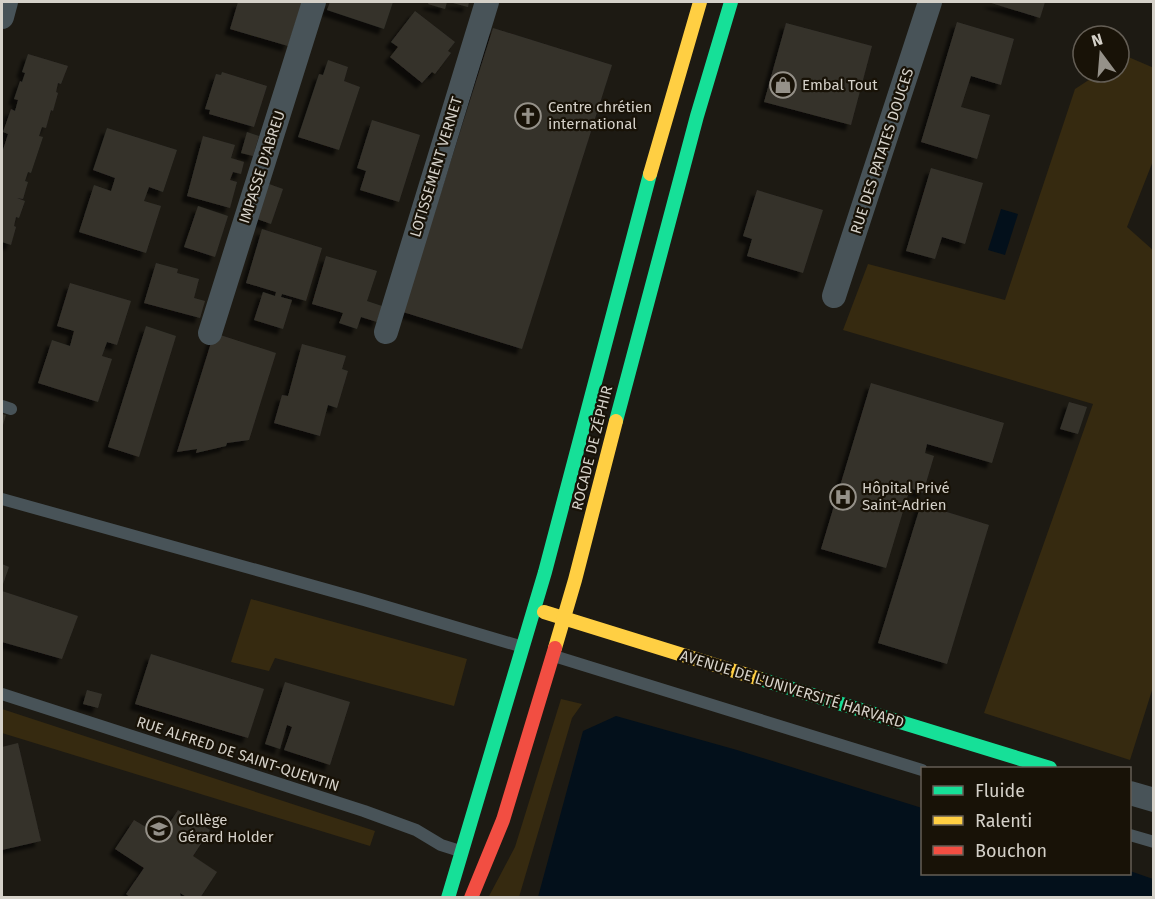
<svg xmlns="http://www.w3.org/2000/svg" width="1155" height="899" viewBox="0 0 1155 899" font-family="'Fira Sans',sans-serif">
<defs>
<filter id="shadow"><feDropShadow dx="-5.5" dy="5.5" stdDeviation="1.5" flood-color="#0009"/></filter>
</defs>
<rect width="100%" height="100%" fill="#1d1a13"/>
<g fill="#362a10">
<polygon points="1126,56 1154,68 1153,161 1127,227 1154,251 1154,684 1130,760 984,713 1093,404 843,330 868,264 1005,300 1075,89 1101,72 1119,72 1119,61"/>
<polygon points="251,599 467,659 454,706 275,658 269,671 231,662"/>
<polygon points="561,699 582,704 572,718 519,897 488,898 515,847"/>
<polygon points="2,709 375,831 370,846 2,733"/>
</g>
<g fill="#03101b">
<polygon points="1001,209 1018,214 1005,255 988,250"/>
<polygon points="616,716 737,750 922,808 922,874 1130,874 1130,871 1153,879 1153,897 538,897 583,731"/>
</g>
<g fill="#35322c" filter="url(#shadow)">
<polygon points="238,2 302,2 288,46 230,29"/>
<polygon points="330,2 393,2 384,29 327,10"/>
<polygon points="429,2 447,2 445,9 428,4"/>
<polygon points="449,2 469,2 468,7"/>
<polygon points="988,2 1045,2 1040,18"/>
<polygon points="415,11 455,42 448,51 451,53 435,74 432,72 422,83 390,57 398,47 391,42"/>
<polygon points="957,22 1014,39 1001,85 971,76 961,107 990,115 977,159 921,142"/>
<polygon points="786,23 872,46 851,125 764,102"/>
<polygon points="493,28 612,65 522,349 403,312"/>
<polygon points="28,54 68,66 61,84 58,83 56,92 58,93 53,111 51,110 46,128 42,127 39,136 43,137 31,173 28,172 25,181 28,182 23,199 17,198 25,201 19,218 16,217 14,226 16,227 11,245 2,242 2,153 8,134 3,132 11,109 15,111 18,100 14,99 20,81 22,82 25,73 22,72"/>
<polygon points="328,60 348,67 344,81 360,87 339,150 298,137 319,74 323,75"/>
<polygon points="222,72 267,86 254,127 209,114 210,110 205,109 216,74 221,75"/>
<polygon points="372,120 420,135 399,202 360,190 366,171 357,168"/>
<polygon points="107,128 177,150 163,192 149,187 144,201 161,206 146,253 79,232 94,185 111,191 115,178 93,170"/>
<polygon points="247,132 259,136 253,156 241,153"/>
<polygon points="203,136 235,145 231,158 244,162 241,174 233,172 230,180 237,182 230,208 187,196"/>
<polygon points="931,168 983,183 965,244 942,237 935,259 906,251"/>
<polygon points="269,184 283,189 271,224 257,219"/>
<polygon points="757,190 823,210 803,273 747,256 752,239 743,236"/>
<polygon points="198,206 228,216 215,257 184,247"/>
<polygon points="262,229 322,248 306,301 282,294 281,297 292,300 283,329 254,320 263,292 275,296 276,292 246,283"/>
<polygon points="326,256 377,271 367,301 382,306 377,322 361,317 357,329 339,323 343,313 312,304"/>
<polygon points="156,263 178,269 177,273 199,279 194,298 205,301 200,318 144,303"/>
<polygon points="70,283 131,301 117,345 107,342 102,356 112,359 98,402 38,383 52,340 70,346 74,331 57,326"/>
<polygon points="146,326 176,336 139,457 108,447"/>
<polygon points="214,333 276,353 249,440 227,443 226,446 196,453 197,449 177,452"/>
<polygon points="302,344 346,356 342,369 348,371 337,408 328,405 320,436 274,423 282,395 288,396"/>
<polygon points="871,383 1004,423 992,463 927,444 925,453 934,456 923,493 910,488 886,568 821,549"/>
<polygon points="1069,402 1087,407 1078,434 1060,429"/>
<polygon points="2,414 6,415 2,428"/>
<polygon points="921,504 989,525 947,664 878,643"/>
<polygon points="2,564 9,567 2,587"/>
<polygon points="2,591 78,616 62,659 2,642"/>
<polygon points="151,654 264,689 248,738 135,704"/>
<polygon points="285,682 350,702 330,765 284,750 292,727 287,725 280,749 265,744"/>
<polygon points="87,690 102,694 98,708 83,704"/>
<polygon points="18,743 41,841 2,850 2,747"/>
<polygon points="178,810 210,830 193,856 217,872 200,898 188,898 180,893 181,898 131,898 126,894 144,868 115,849 134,820 161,836"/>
</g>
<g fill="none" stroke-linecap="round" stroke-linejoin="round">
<g stroke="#485358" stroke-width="12">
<polyline points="2,406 11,409"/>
<polyline points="2,499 364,600 523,647"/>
<polyline points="554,656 922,770"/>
<polyline points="2,694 364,811 416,830 441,845 460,851"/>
<polyline points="1130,835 1154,842"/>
</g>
<g stroke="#485358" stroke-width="24">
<polyline points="2,17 6,2"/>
<polyline points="834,296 930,2"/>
<polyline points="386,332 487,2"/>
<polyline points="210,333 314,2"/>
<polyline points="1130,793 1154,800"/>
</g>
<g stroke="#16e098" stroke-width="14">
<polyline points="616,421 697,116 731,2"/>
<polyline points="760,679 1050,768"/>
<polyline points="448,898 545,572 650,174"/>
</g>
<g stroke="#ffcf43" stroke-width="14">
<polyline points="650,174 700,2"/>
<polyline points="544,612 760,679"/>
<polyline points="555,648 575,580 616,421"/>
</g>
<polyline stroke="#f24e42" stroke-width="14" points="471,898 503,820 555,648"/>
</g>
<defs>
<g id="shop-ring" transform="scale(1.35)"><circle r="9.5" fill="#181207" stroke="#959189" stroke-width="1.5"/><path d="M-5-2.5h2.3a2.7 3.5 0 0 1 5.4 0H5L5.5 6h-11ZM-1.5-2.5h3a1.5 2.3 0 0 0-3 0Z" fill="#959189"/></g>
<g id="church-ring" transform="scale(1.35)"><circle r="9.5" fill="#181207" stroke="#959189" stroke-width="1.5"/><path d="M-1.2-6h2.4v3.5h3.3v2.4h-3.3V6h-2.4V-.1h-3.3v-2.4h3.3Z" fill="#959189"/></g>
<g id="hospital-ring" transform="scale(1.35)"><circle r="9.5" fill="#181207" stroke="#959189" stroke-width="1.5"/><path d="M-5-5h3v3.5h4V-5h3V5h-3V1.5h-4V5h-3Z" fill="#959189"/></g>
<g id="school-ring" transform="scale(1.35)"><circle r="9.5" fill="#181207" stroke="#959189" stroke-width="1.5"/><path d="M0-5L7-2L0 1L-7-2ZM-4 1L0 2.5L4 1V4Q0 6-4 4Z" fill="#959189"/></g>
</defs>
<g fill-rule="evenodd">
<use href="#shop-ring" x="783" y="85"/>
<use href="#church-ring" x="528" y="116"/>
<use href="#hospital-ring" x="843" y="497"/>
<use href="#school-ring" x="159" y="829"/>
</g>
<g text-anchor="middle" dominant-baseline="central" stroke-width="4.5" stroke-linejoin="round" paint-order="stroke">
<g font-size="15" fill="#d5d1c9" stroke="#181207" text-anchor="start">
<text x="802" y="85">Embal Tout</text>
<text x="548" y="107">Centre chrétien<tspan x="548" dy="17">international</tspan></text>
<text x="862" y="488">Hôpital Privé<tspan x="862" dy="17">Saint-Adrien</tspan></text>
<text x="178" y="820">Collège<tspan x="178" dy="17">Gérard Holder</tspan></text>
</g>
<g font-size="15" fill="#d5d1c9" stroke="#181207">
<text transform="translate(882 151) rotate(-72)">RUE DES PATATES DOUCES</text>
<text transform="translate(262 167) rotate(-72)">IMPASSE D'ABREU</text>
<text transform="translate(436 167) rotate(-73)">LOTISSEMENT VERNET</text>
<text transform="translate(592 448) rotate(-76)">ROCADE DE ZÉPHIR</text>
<text transform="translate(792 689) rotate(17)">AVENUE DE L'UNIVERSITÉ HARVARD</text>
<text transform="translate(238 754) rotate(18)">RUE ALFRED DE SAINT-QUENTIN</text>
</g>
</g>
<rect width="1155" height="899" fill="none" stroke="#d5d1c9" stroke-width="6"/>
<rect x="921" y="767" width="210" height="108" fill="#181207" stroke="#645e55" stroke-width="1.5"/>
<rect x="933" y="786" width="30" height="9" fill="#16e098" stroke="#645e55" stroke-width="1.5"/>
<text x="975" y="797" font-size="18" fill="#d5d1c9">Fluide</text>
<rect x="933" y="816" width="30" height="9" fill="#ffcf43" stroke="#645e55" stroke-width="1.5"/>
<text x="975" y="827" font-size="18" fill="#d5d1c9">Ralenti</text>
<rect x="933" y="846" width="30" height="9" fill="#f24e42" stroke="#645e55" stroke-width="1.5"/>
<text x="975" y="857" font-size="18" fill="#d5d1c9">Bouchon</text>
<g transform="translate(1101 54) rotate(344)"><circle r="28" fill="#181207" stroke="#645e55" stroke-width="1.5"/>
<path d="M0-4.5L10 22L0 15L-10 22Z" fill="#959189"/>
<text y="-9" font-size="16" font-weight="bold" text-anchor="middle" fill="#d5d1c9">N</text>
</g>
</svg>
